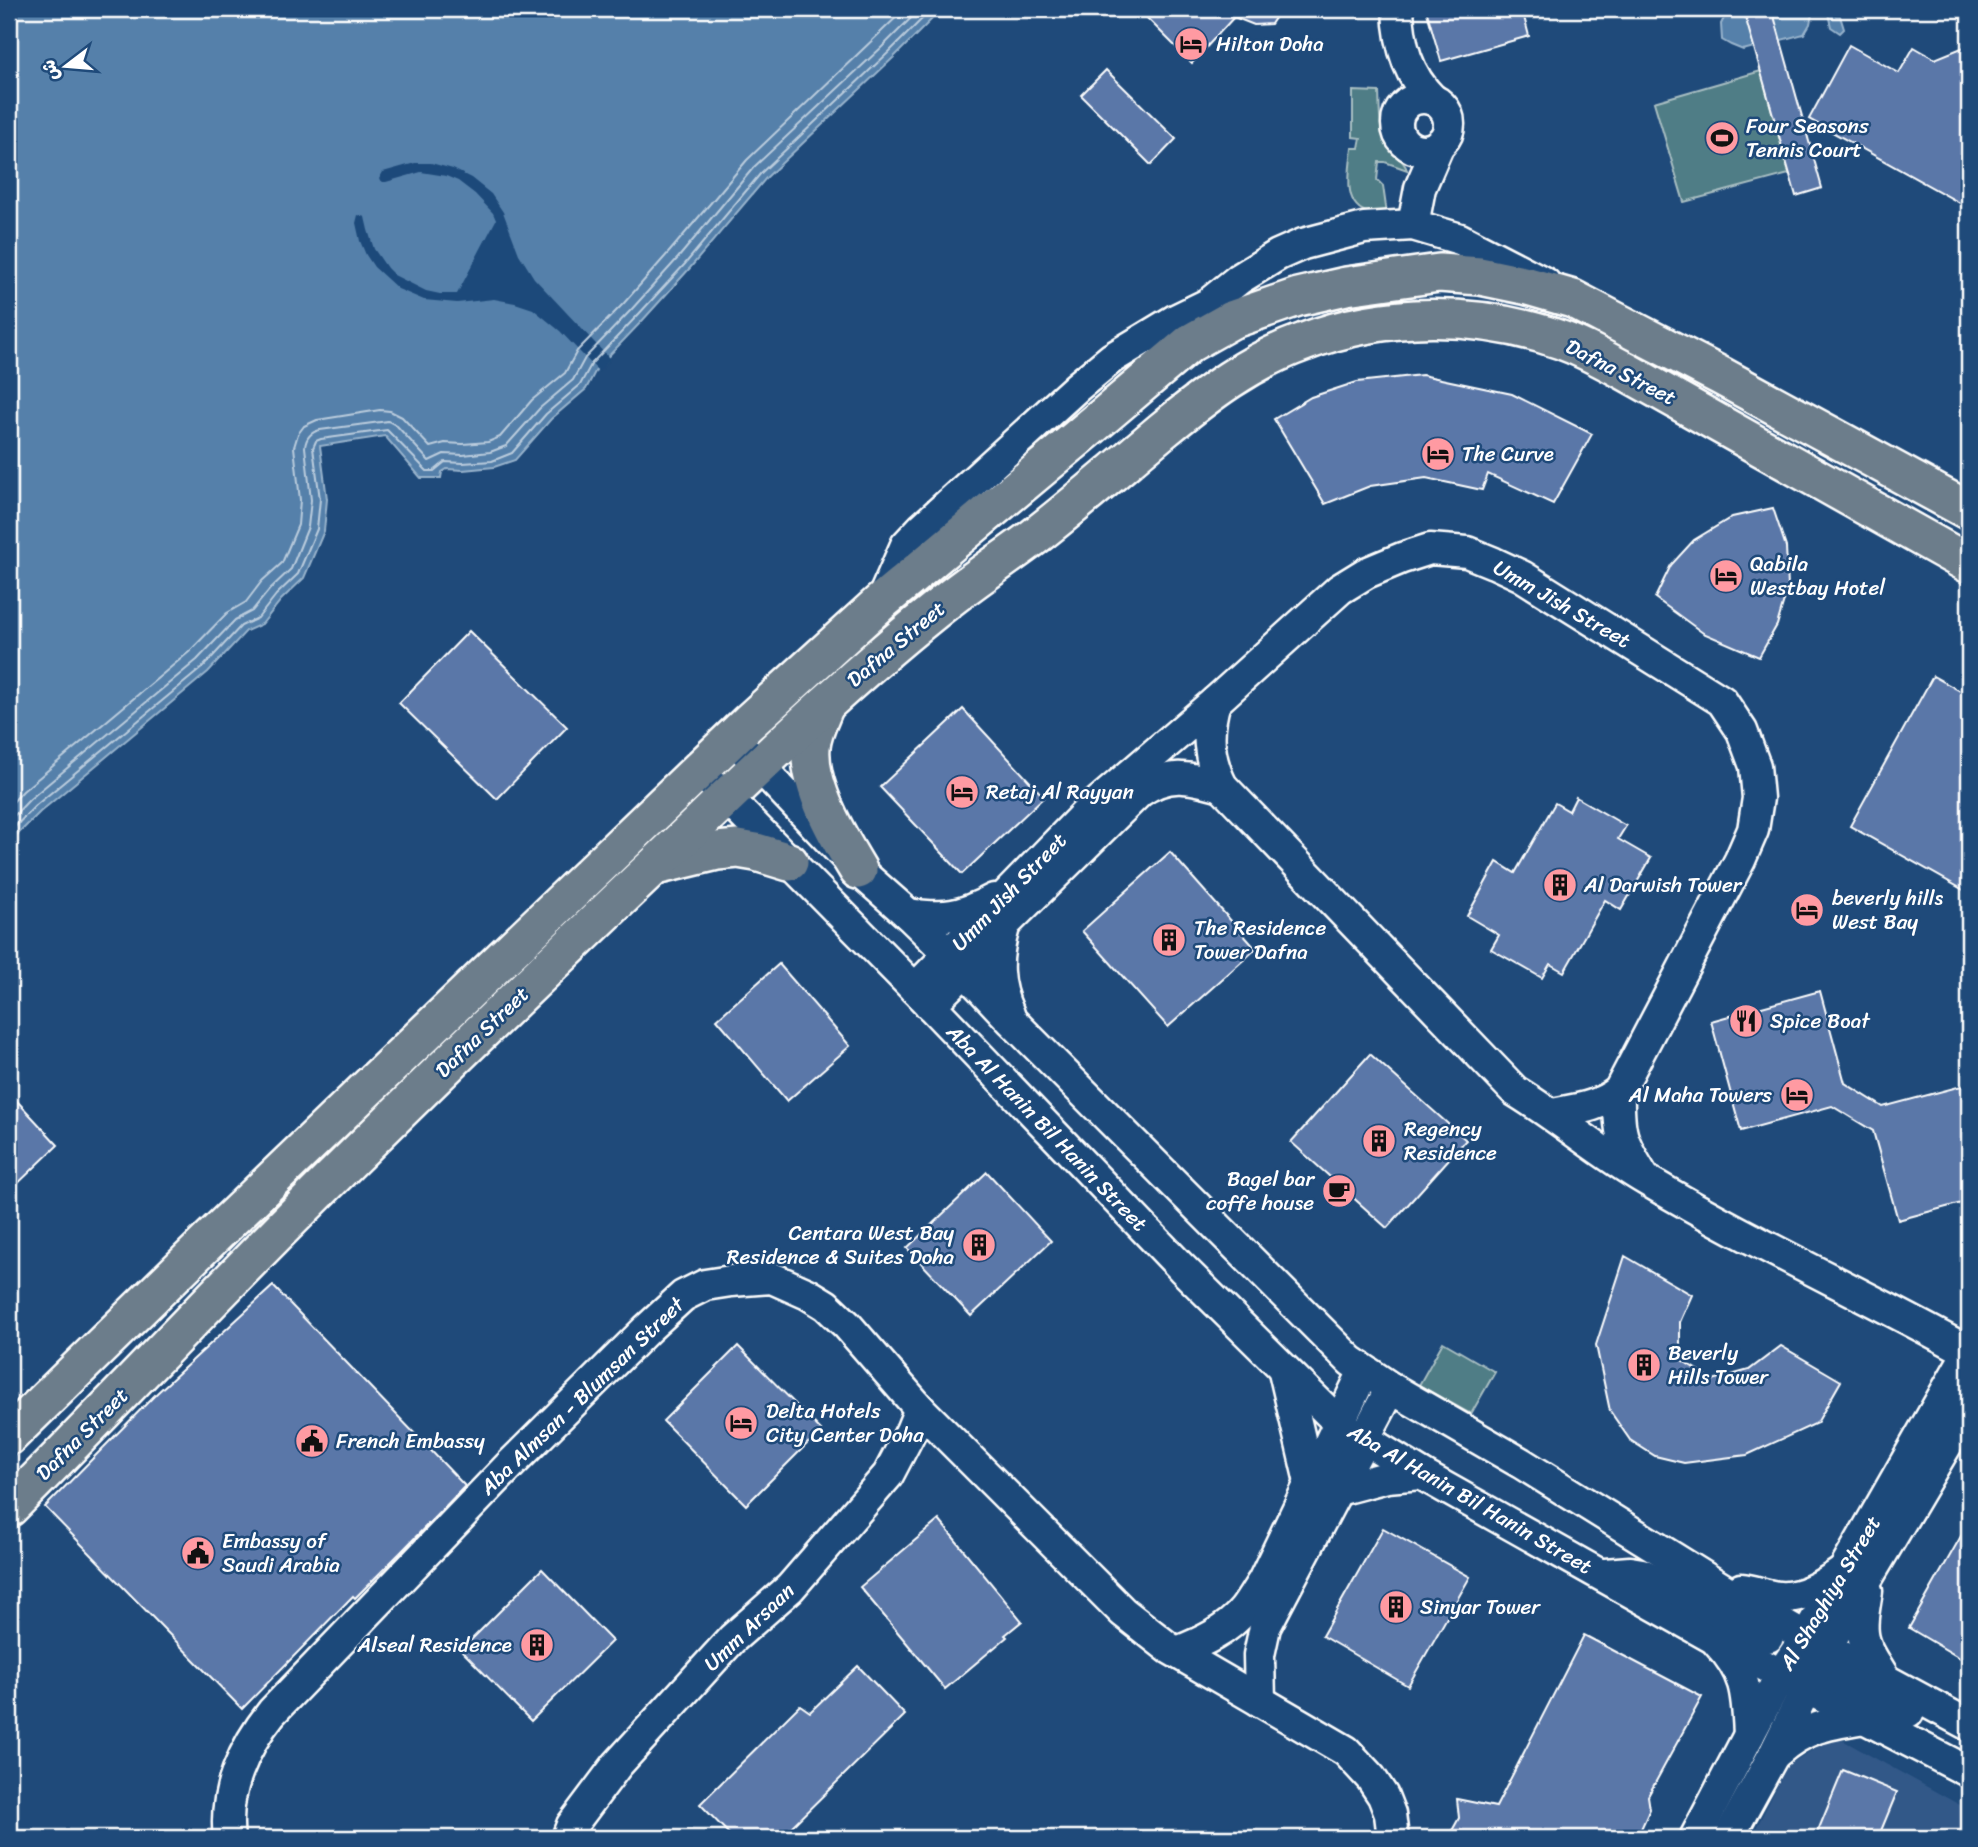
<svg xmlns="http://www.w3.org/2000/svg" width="1978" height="1847" viewBox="0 0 1978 1847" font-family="Sriracha,'Playpen Sans Arabic',sans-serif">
<rect width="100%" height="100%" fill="#1f4a7a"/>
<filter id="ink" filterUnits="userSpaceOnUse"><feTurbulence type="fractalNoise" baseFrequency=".0143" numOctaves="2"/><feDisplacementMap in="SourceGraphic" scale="14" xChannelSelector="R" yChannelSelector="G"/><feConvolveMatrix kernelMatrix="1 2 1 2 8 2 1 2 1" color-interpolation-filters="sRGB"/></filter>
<g filter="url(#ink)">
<polygon fill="#315888" points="1835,1736 1969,1810 1969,1838 1751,1838 1788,1765"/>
<g fill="#507d86" stroke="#a8bec2" stroke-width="2">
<polygon points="1761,71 1789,174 1684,202 1654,102"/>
<path d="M1353,91L1379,92C1380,109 1378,133 1389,148C1395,156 1404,159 1407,170L1385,162H1379L1377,180L1383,186L1387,214C1382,213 1375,214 1370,213C1341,207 1350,169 1352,148H1359L1361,138L1353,137Z"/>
<polygon points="1443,1342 1495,1372 1471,1414 1419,1385"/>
</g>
<g fill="#5480aa" stroke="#98b3cc" stroke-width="2">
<polygon points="9,9 942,9 893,58 766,178 690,268 642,321 597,368 586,389 551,419 515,460 494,467 463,470 447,469 442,472 441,478 421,478 385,436 320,446 327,499 324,531 304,578 281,600 262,624 246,631 208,672 40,812 9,843"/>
<polygon points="1753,9 1821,9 1812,14 1810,24 1804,34 1743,50 1731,45 1722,40 1721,24 1725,16"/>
<polygon points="1827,9 1835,9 1834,13 1836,16 1840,16 1844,29 1840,33 1831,27"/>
</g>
<polygon fill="#1f4a7a" points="415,163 431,163 453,169 471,178 491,194 503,212 519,254 534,278 610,359 599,372 560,331 533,309 515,303 494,299 457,303 424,300 398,289 374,267 366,255 360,241 356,223 358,215 365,217 368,230 374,249 387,268 394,275 426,291 440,294 457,294 496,220 493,213 475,194 458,181 446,176 421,172 386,182 383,182 379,179 383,172"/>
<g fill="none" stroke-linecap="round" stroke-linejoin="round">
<g stroke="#bcd" stroke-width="2">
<polyline points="9,806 23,791 189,652 227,613 246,602 262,581 282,563 298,525 300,500 294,447 298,434 304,426 317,420 380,410 390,411 402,417 430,447 445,443 463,444 488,442 500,437 532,400 565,373 577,351 624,303 670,251 747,160 905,9"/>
<path d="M9,821L30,799L197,660L235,620L252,611L270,589L291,569L308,527L311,500L305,447C306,438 311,432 320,430L388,421L397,426L429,461L444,454L463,455L490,452L506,446L540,408L573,380L585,358L631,310L678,258L754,167L882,47L920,9"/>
<polyline points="9,833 35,806 203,667 241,626 258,618 276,595 298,574 317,529 320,499 313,448 316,441 321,439 387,430 427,471 434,471 445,462 463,463 492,461 512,453 546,414 580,385 592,363 637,316 685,264 761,173 888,53 932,9"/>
</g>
</g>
<g fill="#5a77a8" stroke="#fff" stroke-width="2">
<polygon points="1138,9 1281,9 1271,24 1254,25 1234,17 1192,63"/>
<polygon points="1426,9 1522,9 1529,36 1441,61"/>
<polygon points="1743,9 1772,9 1822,188 1796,196"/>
<polygon points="1849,45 1899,73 1914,47 1935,59 1969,45 1969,208 1809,119"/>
<polygon points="1106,70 1176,139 1151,165 1081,95"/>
<polygon points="1422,375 1512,394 1592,434 1553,504 1488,474 1482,490 1426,478 1370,486 1325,504 1274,419 1311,397 1357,382"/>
<polygon points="1773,508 1786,547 1788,587 1777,625 1759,657 1703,633 1655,598 1671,565 1694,540 1732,517"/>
<polygon points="469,631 567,727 497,799 399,703"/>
<polygon points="1933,676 1969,696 1969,893 1850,826"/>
<polygon points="963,709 1044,797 962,874 880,787"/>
<polygon points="1576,797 1626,826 1618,839 1651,858 1621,910 1605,900 1564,972 1550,964 1542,978 1491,949 1499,935 1467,916 1497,862 1515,873 1555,803 1569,811"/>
<polygon points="1170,852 1256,949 1168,1027 1082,931"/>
<polygon points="779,964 850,1046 787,1101 717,1019"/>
<polygon points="1820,991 1845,1083 1883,1107 1969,1084 1969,1201 1898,1220 1873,1131 1832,1106 1741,1131 1711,1021"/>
<polygon points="1370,1054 1466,1140 1387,1228 1291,1142"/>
<polygon points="17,1101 58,1145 9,1192 9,1109"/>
<polygon points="987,1172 1051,1241 971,1316 907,1248"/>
<polygon points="1625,1256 1692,1295 1680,1322 1680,1359 1713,1380 1749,1370 1781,1346 1841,1381 1817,1423 1747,1455 1684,1463 1655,1456 1630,1440 1610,1411 1596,1345"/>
<polygon points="273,1286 465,1486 401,1552 355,1598 353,1596 242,1709 45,1507 157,1393"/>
<polygon points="738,1346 821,1430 746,1505 663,1421"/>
<polygon points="939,1520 1022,1621 1005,1635 1007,1637 945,1689 860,1587"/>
<polygon points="1969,1522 1969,1641 1960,1658 1909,1628"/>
<polygon points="1383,1528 1470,1577 1408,1686 1322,1636"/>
<polygon points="542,1569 612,1641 531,1721 461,1650"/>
<polygon points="1584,1635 1702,1697 1648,1796 1650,1809 1637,1838 1448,1838 1459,1818 1457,1799 1496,1807"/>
<polygon points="858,1666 905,1715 780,1838 733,1838 700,1804 800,1705 810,1712"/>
<polygon points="1843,1770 1897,1792 1878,1838 1815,1838"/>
</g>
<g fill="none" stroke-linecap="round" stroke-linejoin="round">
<g stroke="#fff" stroke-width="35">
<g id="minor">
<path d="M1398,9C1399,43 1407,75 1433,100"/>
<circle cx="1423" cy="124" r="26"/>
<polyline points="1413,225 1420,188 1439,144"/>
<polyline points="881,602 906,545 922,528 1077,387 1112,358 1175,320 1208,304 1239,279 1278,255 1303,244 1364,228 1413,225 1460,239 1545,283"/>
<path d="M1215,702C1206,732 1208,758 1222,786L1515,1091C1561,1119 1601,1154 1648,1181C1752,1243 1863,1293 1969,1352"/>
<polyline points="745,751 858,870 908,914 949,954 1012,1021 1351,1361 1391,1388 1521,1463 1725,1590 1806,1637 1969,1725"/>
<polyline points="712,783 915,989 1182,1268 1340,1424 1421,1474 1713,1638 1806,1688 1969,1772"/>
<path d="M908,914C946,919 960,917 994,899"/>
<path d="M1004,927C995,959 995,983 1009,1014"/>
<path d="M915,989L1088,811L1215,702L1340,589L1366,573L1402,558L1430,549L1467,552L1494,563L1522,576L1722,701L1742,731L1755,766L1758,798L1753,830L1740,860L1619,1091C1599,1107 1577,1109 1552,1114"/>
<path d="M930,1005L965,971L1005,924L1139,792C1169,771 1189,777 1222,786"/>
<path d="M1619,1091C1618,1132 1621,1141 1643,1176"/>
<polyline points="1284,1371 1310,1482"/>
<polyline points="1338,1490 1387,1477 1421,1474"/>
<polyline points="1605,1574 1630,1572 1642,1574 1668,1585 1768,1637"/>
<path d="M1741,1589C1754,1590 1766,1596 1779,1597C1803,1599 1826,1583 1845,1570"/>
<path d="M1867,1591C1859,1637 1860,1639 1885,1679"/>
<path d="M1718,1643C1747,1673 1747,1696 1749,1735"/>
<path d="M1177,1652C1202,1642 1227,1631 1244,1610C1251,1601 1257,1590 1263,1581L1364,1371"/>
<polyline points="1797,1667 1816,1668 1908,1713"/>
<polyline points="1260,1701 1259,1655 1265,1627 1391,1388"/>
<path d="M1777,1752C1805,1727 1828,1724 1864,1718"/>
<path d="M229,1838C223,1792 244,1747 272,1712L511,1464L647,1329L683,1296L705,1285L731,1281L772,1278L808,1294L826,1305L847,1325L920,1409L1123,1612L1169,1648L1346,1751L1371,1778L1383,1796L1390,1814L1393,1838"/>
<polyline points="567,1838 572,1825 617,1765 732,1639 790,1588 888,1475 911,1431 920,1409"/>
<polyline points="1695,1838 1781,1674 1806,1637 1969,1351"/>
<polyline points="1728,1838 1774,1754 1826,1648 1969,1407"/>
</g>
</g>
<g stroke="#fff" stroke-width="42">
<g id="major">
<path d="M825,705C820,718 812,733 811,747C808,787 838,837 858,870"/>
<polyline points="655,866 717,851 738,849 756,852 789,862"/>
<polyline points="9,1436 226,1224 749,722 881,602 1105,415 1190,343 1231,320 1298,297 1346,286 1439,273 1480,276 1528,286 1573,299 1615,321 1721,376 1969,511"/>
<path d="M9,1508C105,1412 198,1312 294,1216C410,1100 528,986 647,873C746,779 842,683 949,599C977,577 1006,558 1034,537C1078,503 1120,466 1163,430C1207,394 1250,361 1304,342C1386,311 1478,311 1561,340C1584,348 1605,360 1627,372L1969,564"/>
</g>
</g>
<use href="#minor" stroke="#1f4a7a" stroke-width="30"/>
<use href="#major" stroke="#6c7d8b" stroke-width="37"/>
</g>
</g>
<defs>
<g id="hotel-disc" transform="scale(1.75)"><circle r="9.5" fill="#ff9aa2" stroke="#1f4a7a"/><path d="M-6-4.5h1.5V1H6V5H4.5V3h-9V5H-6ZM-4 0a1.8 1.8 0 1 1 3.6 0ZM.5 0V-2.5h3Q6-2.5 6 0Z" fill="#111"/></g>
<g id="stadium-disc" transform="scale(1.75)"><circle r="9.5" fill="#ff9aa2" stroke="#1f4a7a"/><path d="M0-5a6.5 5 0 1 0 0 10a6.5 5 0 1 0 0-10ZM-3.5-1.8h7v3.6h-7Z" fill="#111"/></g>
<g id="building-disc" transform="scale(1.75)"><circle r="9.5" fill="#ff9aa2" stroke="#1f4a7a"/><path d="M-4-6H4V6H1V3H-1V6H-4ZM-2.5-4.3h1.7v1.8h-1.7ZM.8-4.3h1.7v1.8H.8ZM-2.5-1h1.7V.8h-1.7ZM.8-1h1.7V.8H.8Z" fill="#111"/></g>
<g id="restaurant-disc" transform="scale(1.75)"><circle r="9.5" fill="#ff9aa2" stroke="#1f4a7a"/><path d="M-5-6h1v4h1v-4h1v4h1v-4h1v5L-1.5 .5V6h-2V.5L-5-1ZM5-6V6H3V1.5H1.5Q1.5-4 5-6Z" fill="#111"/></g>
<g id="cafe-disc" transform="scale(1.75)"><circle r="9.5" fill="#ff9aa2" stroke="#1f4a7a"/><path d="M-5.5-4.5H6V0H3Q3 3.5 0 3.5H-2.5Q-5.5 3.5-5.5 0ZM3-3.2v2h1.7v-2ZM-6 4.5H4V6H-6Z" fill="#111"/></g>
<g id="civic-disc" transform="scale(1.75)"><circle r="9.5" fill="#ff9aa2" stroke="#1f4a7a"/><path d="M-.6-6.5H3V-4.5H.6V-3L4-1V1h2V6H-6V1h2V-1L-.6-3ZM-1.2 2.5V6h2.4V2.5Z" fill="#111"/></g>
</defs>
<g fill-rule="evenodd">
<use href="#hotel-disc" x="1191" y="44"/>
<use href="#stadium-disc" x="1722" y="138"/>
<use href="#hotel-disc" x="1438" y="454"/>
<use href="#hotel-disc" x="1726" y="576"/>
<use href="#hotel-disc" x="962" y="792"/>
<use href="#building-disc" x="1560" y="885"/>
<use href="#hotel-disc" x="1807" y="910"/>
<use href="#building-disc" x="1169" y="940"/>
<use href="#restaurant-disc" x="1746" y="1021"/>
<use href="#hotel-disc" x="1797" y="1095"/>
<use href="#building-disc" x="1379" y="1141"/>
<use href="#cafe-disc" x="1339" y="1191"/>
<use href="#building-disc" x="979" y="1245"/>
<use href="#building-disc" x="1644" y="1365"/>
<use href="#hotel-disc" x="741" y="1423"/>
<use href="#civic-disc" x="312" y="1441"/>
<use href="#civic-disc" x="198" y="1553"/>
<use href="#building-disc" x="1396" y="1607"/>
<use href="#building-disc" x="537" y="1645"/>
</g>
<g text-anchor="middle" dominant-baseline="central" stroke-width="5" stroke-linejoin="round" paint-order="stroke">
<g font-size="21" fill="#fff" stroke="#1f4a7a" text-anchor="start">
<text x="1216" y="44">Hilton Doha</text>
<text x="1746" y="126">Four Seasons<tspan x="1746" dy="24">Tennis Court</tspan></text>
<text x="1462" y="454">The Curve</text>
<text x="1750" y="564">Qabila<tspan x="1750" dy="24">Westbay Hotel</tspan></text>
<text x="986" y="792">Retaj Al Rayyan</text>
<text x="1584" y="885">Al Darwish Tower</text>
<text x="1832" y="898">beverly hills<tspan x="1832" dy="24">West Bay</tspan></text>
<text x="1194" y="928">The Residence<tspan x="1194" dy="24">Tower Dafna</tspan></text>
<text x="1770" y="1021">Spice Boat</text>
<text x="1772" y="1095" text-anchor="end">Al Maha Towers</text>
<text x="1404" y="1129">Regency<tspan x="1404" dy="24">Residence</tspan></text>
<text x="1314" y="1179" text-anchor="end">Bagel bar<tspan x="1314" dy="24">coffe house</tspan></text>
<text x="954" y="1233" text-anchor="end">Centara West Bay<tspan x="954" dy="24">Residence &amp; Suites Doha</tspan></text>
<text x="1668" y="1353">Beverly<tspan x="1668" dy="24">Hills Tower</tspan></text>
<text x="766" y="1411">Delta Hotels<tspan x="766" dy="24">City Center Doha</tspan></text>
<text x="336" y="1441">French Embassy</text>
<text x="222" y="1541">Embassy of<tspan x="222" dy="24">Saudi Arabia</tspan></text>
<text x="1420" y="1607">Sinyar Tower</text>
<text x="512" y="1645" text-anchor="end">Alseal Residence</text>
</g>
<g font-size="21" fill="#fff" stroke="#1f4a7a">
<text transform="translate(1621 372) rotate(27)">Dafna Street</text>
<text transform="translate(1562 604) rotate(30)">Umm Jish Street</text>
<text transform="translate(896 644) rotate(-40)">Dafna Street</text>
<text transform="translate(1009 892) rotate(-46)">Umm Jish Street</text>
<text transform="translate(482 1032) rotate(-44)">Dafna Street</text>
<text transform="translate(1047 1128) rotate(46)">Aba Al Hanin Bil Hanin Street</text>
<text transform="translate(582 1396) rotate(-44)">Aba Almsan - Blumsan Street</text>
<text transform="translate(82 1434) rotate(-45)">Dafna Street</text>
<text transform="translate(1470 1499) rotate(30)">Aba Al Hanin Bil Hanin Street</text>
<text transform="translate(1830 1593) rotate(-59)">Al Shaghiya Street</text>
<text transform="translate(749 1627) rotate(-44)">Umm Arsaan</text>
</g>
</g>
<rect width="1978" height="1847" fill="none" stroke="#1f4a7a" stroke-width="35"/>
<rect x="18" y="18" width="1943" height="1812" fill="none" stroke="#fff" stroke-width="2.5" filter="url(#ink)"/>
<g transform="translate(66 66) rotate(254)" stroke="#1f4a7a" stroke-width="5" paint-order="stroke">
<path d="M0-5L12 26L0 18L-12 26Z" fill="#ffffff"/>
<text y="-10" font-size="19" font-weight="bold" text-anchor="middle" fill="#ffffff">ش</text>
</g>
</svg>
